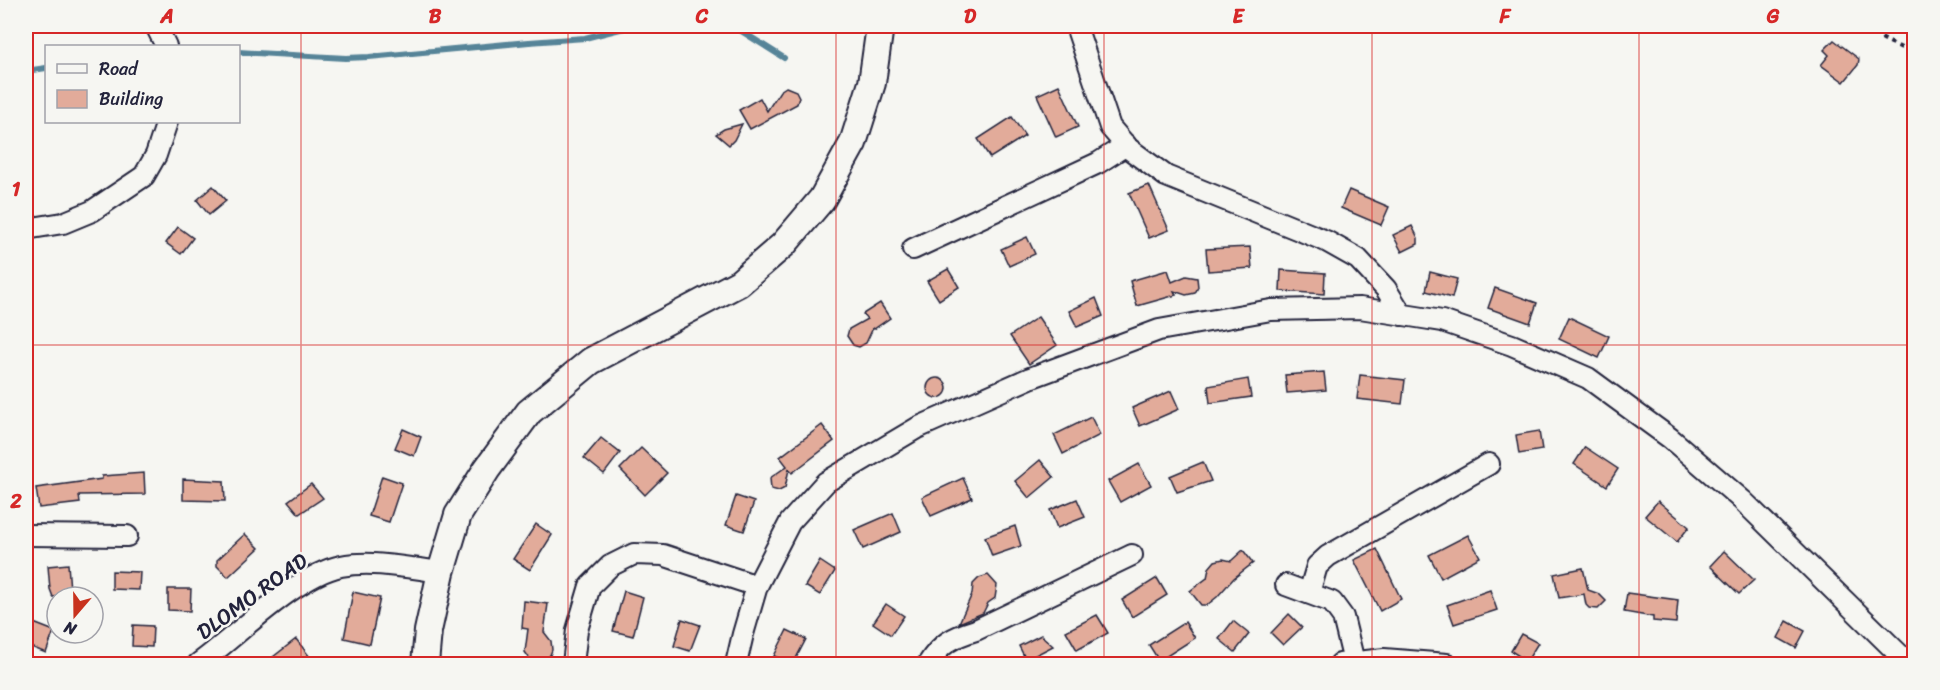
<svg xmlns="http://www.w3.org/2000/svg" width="1940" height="690" viewBox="0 0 1940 690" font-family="Sriracha,sans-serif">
<rect width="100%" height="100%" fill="#f6f6f2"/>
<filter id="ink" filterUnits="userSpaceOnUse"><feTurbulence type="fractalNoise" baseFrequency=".0167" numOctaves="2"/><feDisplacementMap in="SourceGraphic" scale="12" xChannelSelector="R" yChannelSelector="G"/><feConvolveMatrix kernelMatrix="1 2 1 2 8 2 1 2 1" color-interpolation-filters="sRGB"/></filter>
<g filter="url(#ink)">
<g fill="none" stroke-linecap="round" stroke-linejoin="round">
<g stroke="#568498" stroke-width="6">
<polyline points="728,26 738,29 784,58"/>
<polyline points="238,52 346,58 369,57 529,42 585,38 632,26"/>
<polyline points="26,71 46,68"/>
</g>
</g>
<g fill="#e2ab9a" stroke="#22223b" stroke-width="1.5">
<polygon points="1834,40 1859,59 1858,65 1844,82 1821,65 1829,55 1824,50"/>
<polygon points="1059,85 1078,127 1056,137 1037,95"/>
<polygon points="786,87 796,91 799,97 797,104 750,129 739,110 760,98 767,111 780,91"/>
<polygon points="1012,117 1025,136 990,158 978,139"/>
<polygon points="742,124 734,140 729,145 716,134 724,129"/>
<polygon points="1149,185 1169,230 1149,238 1129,193"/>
<polygon points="213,186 226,201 209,215 197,200"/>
<polygon points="1349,190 1389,207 1381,225 1341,208"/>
<polygon points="1412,226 1418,238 1418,244 1402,252 1393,235"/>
<polygon points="178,227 193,238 181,254 166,243"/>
<polygon points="1027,237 1035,254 1009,266 1001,249"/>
<polygon points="1250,247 1252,268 1208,271 1206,249"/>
<polygon points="948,269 959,287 939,300 927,281"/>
<polygon points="1168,270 1172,282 1186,276 1197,278 1198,287 1195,293 1186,295 1174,291 1176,295 1137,306 1130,281"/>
<polygon points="1281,270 1325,273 1324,294 1280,291"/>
<polygon points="1430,272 1457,279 1452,298 1426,291"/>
<polygon points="1495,288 1537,303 1530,323 1488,308"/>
<polygon points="1096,298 1103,316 1077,327 1069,311"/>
<polygon points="880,303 890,318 874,329 873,328 866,343 859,347 853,345 847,336 849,329 867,319 863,314"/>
<polygon points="1038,317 1057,345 1029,364 1010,336"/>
<polygon points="1569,317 1609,336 1599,358 1559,339"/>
<polygon points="1324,372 1326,390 1287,393 1285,375"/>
<polygon points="1360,375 1405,380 1402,404 1357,399"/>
<circle cx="937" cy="388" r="10"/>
<polygon points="1248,379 1251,397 1210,403 1208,386"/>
<polygon points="1171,391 1179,409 1140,426 1132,408"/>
<polygon points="1091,417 1100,435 1063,454 1054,435"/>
<polygon points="822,425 834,441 792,473 789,469 785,488 779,491 771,489 770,478 787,466 780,457"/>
<polygon points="403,429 421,437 414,456 395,448"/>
<polygon points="1539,431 1542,450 1519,454 1516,435"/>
<polygon points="601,438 620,453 604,474 584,458"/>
<polygon points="1585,447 1618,469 1607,486 1574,464"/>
<polygon points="641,448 667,473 645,495 620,469"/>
<polygon points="1040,460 1054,477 1029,498 1015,481"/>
<polygon points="1203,462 1211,481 1177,492 1170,476"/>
<polygon points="1139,464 1151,485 1120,502 1108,481"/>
<polygon points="144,473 145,494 79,495 80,503 39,508 36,488 102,479 102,476"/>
<polygon points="382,476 402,483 389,522 369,516"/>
<polygon points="963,478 972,498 931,516 922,497"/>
<polygon points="183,479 224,481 225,501 183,500"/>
<polygon points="311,484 323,498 299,514 288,501"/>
<polygon points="736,496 754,502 744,531 726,525"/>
<polygon points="1077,499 1085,517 1057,528 1050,510"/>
<polygon points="1658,501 1689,527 1677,542 1645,516"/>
<polygon points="893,513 901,532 863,549 854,530"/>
<polygon points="536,524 552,535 530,570 513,559"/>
<polygon points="1015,526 1021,546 992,556 985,537"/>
<polygon points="245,534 259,548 228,577 217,566 217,560"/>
<polygon points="1468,535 1480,557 1441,578 1429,555"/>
<polygon points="1377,549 1401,599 1380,611 1354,560"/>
<polygon points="1243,550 1253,563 1234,578 1217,597 1207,605 1201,605 1190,591 1207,578 1209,568 1215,561 1223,559 1231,561"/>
<polygon points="1724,551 1754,580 1739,594 1710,566"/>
<polygon points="820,561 835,571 820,595 805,586"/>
<polygon points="68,564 70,590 67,597 53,597 50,589 48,566"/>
<polygon points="1583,568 1588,590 1599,594 1606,601 1598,609 1589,608 1586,605 1584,594 1559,598 1554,574"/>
<polygon points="112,571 140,572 139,590 112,589"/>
<polygon points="988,575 997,585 995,598 988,603 983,613 959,623 972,594 973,584 979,578"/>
<polygon points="1157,578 1167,595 1132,617 1122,600"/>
<polygon points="168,589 191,589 190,611 168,610"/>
<polygon points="1490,590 1497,610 1454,624 1447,605"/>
<polygon points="624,591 643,597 633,636 613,631"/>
<polygon points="353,592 380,598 370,644 344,638"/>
<polygon points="1627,593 1678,600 1676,623 1653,621 1653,617 1624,612"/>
<polygon points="524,601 548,604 544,632 551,641 552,650 550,655 544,661 539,662 530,659 525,652 528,629 522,628"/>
<polygon points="886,604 904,616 891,635 873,623"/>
<polygon points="1289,614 1302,627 1283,645 1271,633"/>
<polygon points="1097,615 1108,633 1077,650 1066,631"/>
<polygon points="682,619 700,625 690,651 674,646"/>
<polygon points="26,620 54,631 46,653 26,645"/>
<polygon points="1233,621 1249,634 1235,652 1219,639"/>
<polygon points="1787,621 1805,631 1796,648 1778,638"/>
<polygon points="1185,622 1195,638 1159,661 1149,645"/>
<polygon points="133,625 153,626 152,647 132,646"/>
<polygon points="787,630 806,639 793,664 774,656"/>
<polygon points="1521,634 1538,643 1527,661 1511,651"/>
<polygon points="1041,635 1053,646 1026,660 1019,646"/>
<polygon points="296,639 310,657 300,664 264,664"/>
</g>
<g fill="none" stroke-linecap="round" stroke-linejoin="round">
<g stroke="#22223b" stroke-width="24">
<g id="minor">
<polyline points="156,26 166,46"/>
<polyline points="1076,26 1110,127 1128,148 1166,176 1326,241 1358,259 1386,289 1402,315"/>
<polyline points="26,229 63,223 92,211 144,176 156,155 167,122"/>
<polyline points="913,249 1098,163 1126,145"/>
<polyline points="26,535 127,536"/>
<polyline points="1286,585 1332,602 1343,617 1354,662"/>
<polyline points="1309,593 1317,566 1328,556 1489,464"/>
<path d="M198,664C236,637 296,575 341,566C373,560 409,568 441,572"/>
<polyline points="573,664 577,630 590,586 610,566 634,554 663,555 757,586"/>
<polyline points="736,664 743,634 757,586 790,522 826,482 917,428 1030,378 1159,330 1271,310 1360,308 1442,321 1512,345 1588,378 1670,438 1742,500 1909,664"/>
<path d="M928,664C941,643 953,637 976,630L1132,555"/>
<polyline points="1340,664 1384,659 1447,664"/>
</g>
</g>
<g stroke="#22223b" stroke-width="30">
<polyline id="tertiary" points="425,664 428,631 441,572 458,515 487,469 529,412 591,361 739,283 783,245 822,199 853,143 872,83 880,26"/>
</g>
<polyline stroke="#22223b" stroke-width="4" stroke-dasharray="4.5 4.5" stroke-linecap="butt" points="1868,26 1883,39 1914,54"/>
<use href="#minor" stroke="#f6f6f2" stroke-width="20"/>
<use href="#tertiary" stroke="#f6f6f2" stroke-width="26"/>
</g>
</g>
<path fill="none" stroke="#d62828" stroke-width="1.5" stroke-opacity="0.55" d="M301,26V664M568,26V664M836,26V664M1104,26V664M1372,26V664M1639,26V664M26,345H1914"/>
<g text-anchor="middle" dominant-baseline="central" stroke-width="5" stroke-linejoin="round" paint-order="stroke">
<g font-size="22" fill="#22223b" stroke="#f6f6f2">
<text transform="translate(252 596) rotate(-36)">DLOMO ROAD</text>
</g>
</g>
<rect width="1940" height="690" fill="none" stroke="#f6f6f2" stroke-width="66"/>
<rect x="45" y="45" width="195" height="78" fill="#f6f6f2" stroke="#a1a1a9" stroke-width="1.5"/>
<rect x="57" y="64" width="30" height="9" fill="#f6f6f2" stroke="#a1a1a9" stroke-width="1.5"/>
<text x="99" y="75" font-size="18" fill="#22223b">Road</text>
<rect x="57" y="90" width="30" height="18" fill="#e2ab9a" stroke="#a1a1a9" stroke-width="1.5"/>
<text x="99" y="105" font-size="18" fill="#22223b">Building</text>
<g transform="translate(75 615) rotate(200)"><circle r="28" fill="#f6f6f2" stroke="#a1a1a9" stroke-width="1.5"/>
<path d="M0-4.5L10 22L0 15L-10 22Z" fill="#c8321e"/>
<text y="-9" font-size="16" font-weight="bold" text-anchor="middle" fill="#22223b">N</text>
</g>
<rect x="33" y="33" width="1874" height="624" fill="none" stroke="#d62828" stroke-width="2"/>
<g font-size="20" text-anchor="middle" font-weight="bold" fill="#d62828">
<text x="167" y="23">A</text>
<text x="435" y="23">B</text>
<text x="702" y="23">C</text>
<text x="970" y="23">D</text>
<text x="1238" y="23">E</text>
<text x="1505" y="23">F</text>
<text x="1773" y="23">G</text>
<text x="16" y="196">1</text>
<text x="16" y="508">2</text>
</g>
</svg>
